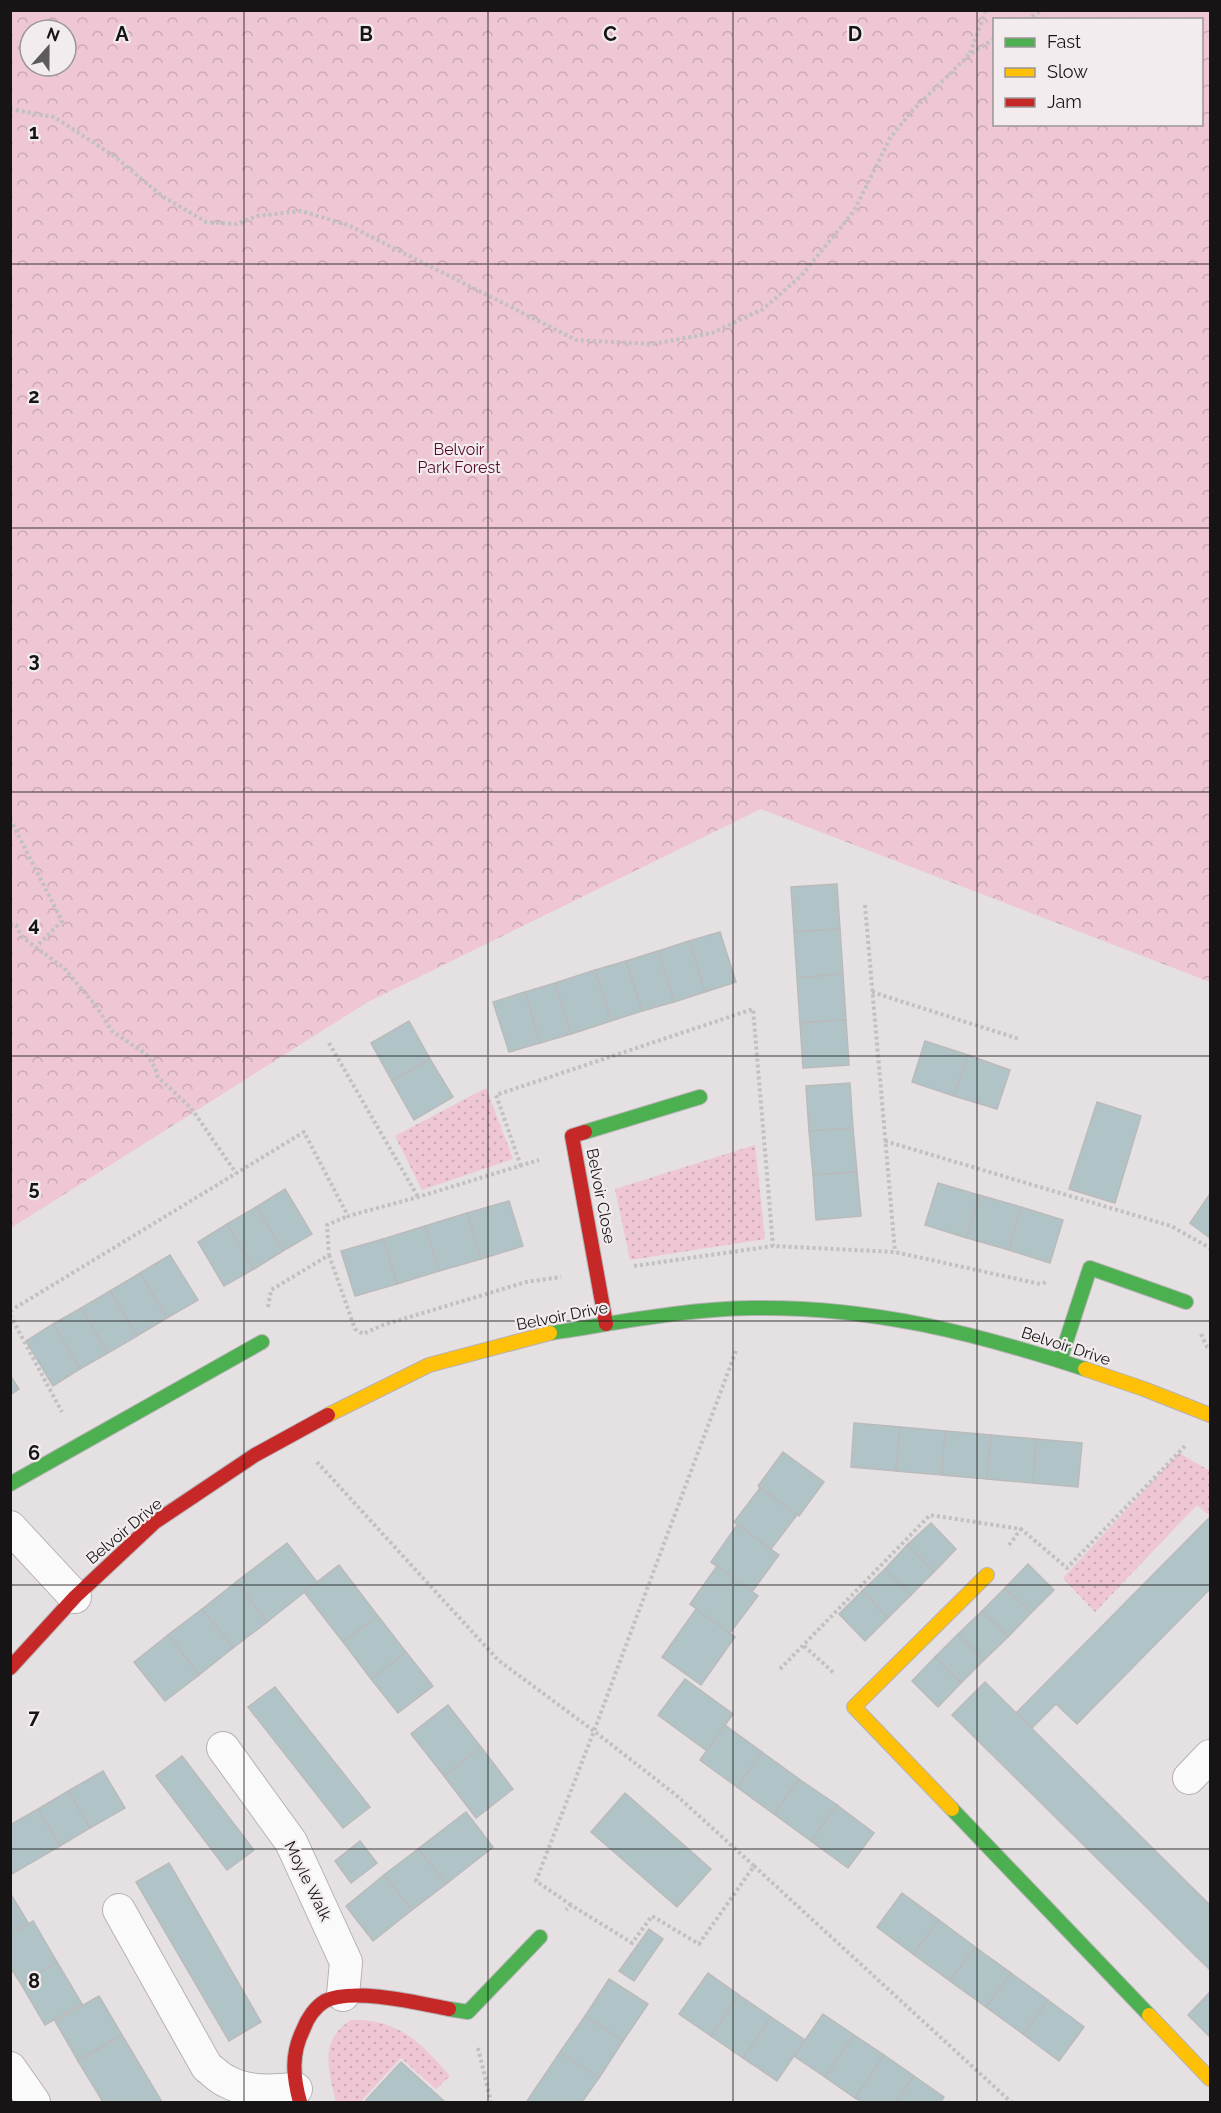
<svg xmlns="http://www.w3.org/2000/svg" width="1221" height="2113" viewBox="0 0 1221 2113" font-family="Raleway,sans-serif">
<defs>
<pattern id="grass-dots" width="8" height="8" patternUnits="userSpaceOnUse" patternTransform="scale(1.5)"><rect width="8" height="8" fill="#eec6d4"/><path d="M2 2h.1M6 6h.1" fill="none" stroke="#cba9b5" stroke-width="1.8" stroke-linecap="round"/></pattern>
<pattern id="park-crowns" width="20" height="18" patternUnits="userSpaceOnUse" patternTransform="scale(1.5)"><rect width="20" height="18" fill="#eec6d4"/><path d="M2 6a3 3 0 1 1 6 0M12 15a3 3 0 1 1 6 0" fill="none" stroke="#cba9b5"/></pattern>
</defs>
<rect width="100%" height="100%" fill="#e5e0e2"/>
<g fill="url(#grass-dots)">
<polygon points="486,1088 513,1159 422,1190 395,1136"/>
<polygon points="755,1145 765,1239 630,1260 615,1189"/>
<polygon points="1179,1453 1210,1471 1210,1516 1197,1505 1095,1612 1063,1578"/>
<path d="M351,2020C398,2018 421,2043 450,2076L436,2089L401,2058L362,2100L364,2102H336C329,2071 318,2041 351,2020Z"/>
</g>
<path fill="url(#park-crowns)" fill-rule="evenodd" d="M11,10L1210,11V982L761,809L366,1003L11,1228ZM994,20H1202V124H994ZM30,30H66V66H30Z"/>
<g fill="#b0c4c8" stroke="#bbbabb" stroke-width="1.5">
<polygon points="837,884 840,929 794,932 791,887"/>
<polygon points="840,929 843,974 797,978 794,932"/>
<polygon points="720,932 736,982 705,992 689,941"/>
<polygon points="689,941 705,992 674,1002 658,951"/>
<polygon points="658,951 674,1002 642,1011 626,961"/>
<polygon points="626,961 642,1011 611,1021 595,970"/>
<polygon points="595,970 611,1021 571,1034 555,983"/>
<polygon points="843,974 846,1020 800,1023 797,978"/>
<polygon points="555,983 571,1034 540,1043 525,992"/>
<polygon points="525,992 540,1043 509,1052 493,1002"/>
<polygon points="846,1020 849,1065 803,1068 800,1023"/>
<polygon points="409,1021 430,1059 392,1081 371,1043"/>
<polygon points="925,1041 968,1055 954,1096 912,1082"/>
<polygon points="968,1055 1010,1070 997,1109 954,1096"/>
<polygon points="430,1059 453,1097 414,1120 392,1081"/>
<polygon points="850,1083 853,1128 809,1131 806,1086"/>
<polygon points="1097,1102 1141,1116 1115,1203 1069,1189"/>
<polygon points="853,1128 857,1172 813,1175 809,1131"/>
<polygon points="857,1172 861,1216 816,1220 813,1175"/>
<polygon points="938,1183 979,1195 967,1238 925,1225"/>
<polygon points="285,1189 312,1234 283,1251 256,1207"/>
<polygon points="1210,1194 1210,1238 1190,1223"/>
<polygon points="979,1195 1021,1207 1009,1250 967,1238"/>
<polygon points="509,1201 523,1246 481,1259 467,1213"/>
<polygon points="256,1207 283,1251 254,1269 227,1224"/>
<polygon points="1021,1207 1063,1220 1050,1263 1009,1250"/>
<polygon points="467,1213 481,1259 439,1271 425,1226"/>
<polygon points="227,1224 254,1269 224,1286 198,1242"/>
<polygon points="425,1226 439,1271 397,1284 383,1239"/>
<polygon points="383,1239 397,1284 355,1296 341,1251"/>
<polygon points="170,1255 198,1300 167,1318 140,1273"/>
<polygon points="140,1273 167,1318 137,1336 110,1291"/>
<polygon points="110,1291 137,1336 108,1353 81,1308"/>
<polygon points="81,1308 108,1353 80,1369 53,1324"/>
<polygon points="53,1324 80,1369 53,1386 26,1341"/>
<polygon points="10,1375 19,1389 10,1395"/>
<polygon points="854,1423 900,1427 896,1471 851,1467"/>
<polygon points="900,1427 945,1431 942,1475 896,1471"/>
<polygon points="945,1431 991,1435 987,1479 942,1475"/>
<polygon points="991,1435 1036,1439 1033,1483 987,1479"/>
<polygon points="1036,1439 1082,1443 1078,1487 1033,1483"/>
<polygon points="783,1452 824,1482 799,1516 758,1486"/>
<polygon points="760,1488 797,1515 771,1549 734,1522"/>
<polygon points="1210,1517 1210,1589 1077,1724 1056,1704 1032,1728 1016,1713"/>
<polygon points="931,1523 956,1549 934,1572 907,1545"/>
<polygon points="737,1525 779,1555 752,1592 711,1562"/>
<polygon points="287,1543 317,1582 267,1622 236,1582"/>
<polygon points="907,1545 934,1572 911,1595 885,1569"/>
<polygon points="1028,1564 1054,1590 1031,1613 1005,1588"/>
<polygon points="339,1565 378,1616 343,1642 304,1592"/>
<polygon points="717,1566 758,1596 730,1633 690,1604"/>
<polygon points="885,1569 911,1595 888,1618 862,1591"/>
<polygon points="236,1582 267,1622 233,1648 202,1609"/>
<polygon points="1005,1588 1031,1613 1008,1637 982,1611"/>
<polygon points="862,1591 888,1618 865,1641 839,1614"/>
<polygon points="202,1609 233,1648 199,1675 168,1635"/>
<polygon points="696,1609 735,1637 701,1685 662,1657"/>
<polygon points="982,1611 1008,1637 984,1660 958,1634"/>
<polygon points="378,1616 406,1652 371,1679 343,1642"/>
<polygon points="958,1634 984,1660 961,1683 935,1657"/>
<polygon points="168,1635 199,1675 165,1701 134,1662"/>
<polygon points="406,1652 433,1686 398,1713 371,1679"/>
<polygon points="935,1657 961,1683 938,1707 912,1681"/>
<polygon points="685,1679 733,1714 707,1751 658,1715"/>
<polygon points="985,1682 1210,1905 1210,1970 952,1715"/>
<polygon points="275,1687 370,1807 343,1828 248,1707"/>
<polygon points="448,1705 481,1747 444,1776 411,1734"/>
<polygon points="725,1725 762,1752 737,1787 700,1760"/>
<polygon points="481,1747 513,1789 476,1818 444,1776"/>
<polygon points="762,1752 799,1779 774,1814 737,1787"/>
<polygon points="182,1756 254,1850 227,1870 156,1776"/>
<polygon points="103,1771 125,1808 90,1828 68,1791"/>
<polygon points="799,1779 837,1805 811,1841 774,1814"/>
<polygon points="68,1791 90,1828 60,1846 38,1809"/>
<polygon points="625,1793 711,1869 677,1907 591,1832"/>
<polygon points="837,1805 874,1833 848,1868 811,1841"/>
<polygon points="38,1809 60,1846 10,1875 10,1825"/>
<polygon points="466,1812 493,1847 446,1884 418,1849"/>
<polygon points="360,1841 377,1863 351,1883 335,1861"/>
<polygon points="418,1849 446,1884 412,1910 384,1875"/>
<polygon points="169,1863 261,2022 229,2041 136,1882"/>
<polygon points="384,1875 412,1910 373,1941 346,1906"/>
<polygon points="10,1893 29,1924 10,1935"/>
<polygon points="902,1893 939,1920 913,1954 877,1927"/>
<polygon points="939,1920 975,1947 950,1981 913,1954"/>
<polygon points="33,1921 57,1962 21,1984 10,1967 10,1935"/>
<polygon points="649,1929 663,1939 634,1981 619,1971"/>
<polygon points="975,1947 1011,1973 986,2007 950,1981"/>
<polygon points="57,1962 82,2004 45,2025 21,1984"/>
<polygon points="708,1973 739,1995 711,2036 679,2014"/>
<polygon points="1011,1973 1048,2000 1023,2034 986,2007"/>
<polygon points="609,1979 648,2004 623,2041 585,2016"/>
<polygon points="1210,1992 1210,2037 1188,2015"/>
<polygon points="739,1995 771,2017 743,2058 711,2036"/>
<polygon points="99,1996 122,2035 78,2061 55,2021"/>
<polygon points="1048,2000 1084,2027 1059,2061 1023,2034"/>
<polygon points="823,2014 854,2035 825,2077 794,2056"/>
<polygon points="585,2016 623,2041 599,2078 560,2052"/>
<polygon points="771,2017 805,2040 777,2081 743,2058"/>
<polygon points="122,2035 162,2102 103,2102 78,2061"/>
<polygon points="854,2035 884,2055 855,2098 825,2077"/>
<polygon points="560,2052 599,2078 582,2102 530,2102 527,2101"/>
<polygon points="884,2055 914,2076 896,2102 862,2102 855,2098"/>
<polygon points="401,2062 445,2102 369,2102 366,2100"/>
<polygon points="914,2076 944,2097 941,2102 896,2102"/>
</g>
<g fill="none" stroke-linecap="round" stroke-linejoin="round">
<g stroke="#b6b2b4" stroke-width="34">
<g id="street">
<polyline points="10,1527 75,1597"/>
<polyline points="223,1748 291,1842 346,1962 343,1995"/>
<polyline points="1189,1778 1210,1756"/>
<path d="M119,1910L207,2067C213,2071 219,2078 226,2081C247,2093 273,2091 296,2089"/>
<polyline points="10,2068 34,2102"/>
</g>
</g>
<g stroke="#b6b2b4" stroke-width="16">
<g id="fast">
<polyline points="585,1132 700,1097"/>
<path d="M550,1333C617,1323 684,1309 752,1308C869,1306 975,1333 1085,1369"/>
<polyline points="1060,1360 1090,1268 1186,1302"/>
<polyline points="10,1484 262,1342"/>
<polyline points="952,1809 1149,2015"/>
<polyline points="449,2009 468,2012 540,1937"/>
</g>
</g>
<g stroke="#b6b2b4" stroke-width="16">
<g id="slow">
<polyline points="1085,1369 1144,1389 1210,1415"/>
<polyline points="328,1415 429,1365 550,1333"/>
<polyline points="952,1809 854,1707 987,1575"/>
<polyline points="1149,2015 1210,2079"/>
</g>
</g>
<g stroke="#b6b2b4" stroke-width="16">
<g id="jam">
<polyline points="585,1132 572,1136 606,1324"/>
<polyline points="10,1668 75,1597 155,1522 255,1455 328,1415"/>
<path d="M300,2102C293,2077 291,2054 303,2030C307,2019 315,2007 325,2001C353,1987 419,2003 449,2009"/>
</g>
</g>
<g stroke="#c2c1c1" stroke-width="4" stroke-dasharray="3 3" stroke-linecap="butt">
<polyline points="1027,20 1042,10"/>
<polyline points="970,53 986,10"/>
<polyline points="10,109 54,117 114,156 162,196 206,222 236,224 257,216 301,211 348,225 576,340 653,344 712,333 763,309 801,276 854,211 890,138 911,112 970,54 994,39"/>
<polyline points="10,819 62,921 37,946"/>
<polyline points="865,905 895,1252"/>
<polyline points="10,924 16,925 22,937 64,968 96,1006 112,1031 146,1054 155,1067 158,1077 191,1108 236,1173"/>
<polyline points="872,992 1019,1039"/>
<polyline points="329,1043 418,1197"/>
<polyline points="885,1141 1171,1226 1210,1248"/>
<polyline points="521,1166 496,1095 753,1009 773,1246"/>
<polyline points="329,1255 355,1329 363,1334 383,1325 526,1282 561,1277"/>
<polyline points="634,1266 773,1246 895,1252 1040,1284 1047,1282"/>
<polyline points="268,1307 271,1290 329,1255 327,1225 348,1216"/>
<polyline points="10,1311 304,1132 348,1216 418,1197 539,1160"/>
<polyline points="10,1315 62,1412"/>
<polyline points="1201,1334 1207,1347 1210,1349"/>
<polyline points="317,1462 498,1660 594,1731 676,1795 754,1866 699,1944 652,1916 632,1943 571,1905 566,1910"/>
<polyline points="1009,1545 1021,1529"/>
<polyline points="804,1646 835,1674"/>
<polyline points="780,1669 930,1515 1021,1529 1067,1568 1185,1446"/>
<polyline points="754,1866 1011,2102"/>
<polyline points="571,1905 536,1881 594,1731 737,1348"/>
<polyline points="478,2048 491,2102"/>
</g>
<use href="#street" stroke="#fbfafb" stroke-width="32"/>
<use href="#fast" stroke="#4caf50" stroke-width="14"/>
<use href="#slow" stroke="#ffc107" stroke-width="14"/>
<use href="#jam" stroke="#c62828" stroke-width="14"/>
</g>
<path fill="none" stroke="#161414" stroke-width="1.5" stroke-opacity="0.55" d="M244,10V2102M488,10V2102M733,10V2102M977,10V2102M10,264H1210M10,528H1210M10,792H1210M10,1056H1210M10,1321H1210M10,1585H1210M10,1849H1210"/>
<g text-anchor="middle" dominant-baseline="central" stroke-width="4.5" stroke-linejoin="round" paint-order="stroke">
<g font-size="16" fill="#560b30" stroke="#f3ecee">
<text x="459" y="449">Belvoir<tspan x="459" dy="18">Park Forest</tspan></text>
</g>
<g font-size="16" fill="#161414" stroke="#f3ecee">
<text transform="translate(601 1196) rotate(79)">Belvoir Close</text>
<text transform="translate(562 1316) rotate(-11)">Belvoir Drive</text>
<text transform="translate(1066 1346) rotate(18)">Belvoir Drive</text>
<text transform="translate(124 1531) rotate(-40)">Belvoir Drive</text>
<text transform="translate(308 1881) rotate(64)">Moyle Walk</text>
</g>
</g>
<g font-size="20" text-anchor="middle" font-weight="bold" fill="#161414" stroke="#f3ecee" stroke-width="4.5" stroke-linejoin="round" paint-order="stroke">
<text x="122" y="41">A</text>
<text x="366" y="41">B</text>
<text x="610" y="41">C</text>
<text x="855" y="41">D</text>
<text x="34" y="139">1</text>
<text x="34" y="403">2</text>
<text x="34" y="667">3</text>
<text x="34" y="931">4</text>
<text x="34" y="1195">5</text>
<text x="34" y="1460">6</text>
<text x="34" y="1724">7</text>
<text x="34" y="1988">8</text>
</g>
<rect width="1221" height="2113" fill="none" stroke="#161414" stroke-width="24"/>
<rect x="993" y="18" width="210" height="108" fill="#f3ecee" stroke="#9b9697" stroke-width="1.5"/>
<rect x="1005" y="38" width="30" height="9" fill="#4caf50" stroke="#9b9697" stroke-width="1.5"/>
<text x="1047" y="48" font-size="18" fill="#161414">Fast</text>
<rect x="1005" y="68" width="30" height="9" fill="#ffc107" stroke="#9b9697" stroke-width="1.5"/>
<text x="1047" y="78" font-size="18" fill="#161414">Slow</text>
<rect x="1005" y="98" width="30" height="9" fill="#c62828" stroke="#9b9697" stroke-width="1.5"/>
<text x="1047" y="108" font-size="18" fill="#161414">Jam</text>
<g transform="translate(48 48) rotate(21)"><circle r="28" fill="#f3ecee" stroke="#9b9697" stroke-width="1.5"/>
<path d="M0-4.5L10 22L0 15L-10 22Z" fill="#5e5b5c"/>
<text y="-9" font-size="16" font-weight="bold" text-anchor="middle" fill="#161414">N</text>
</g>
</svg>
